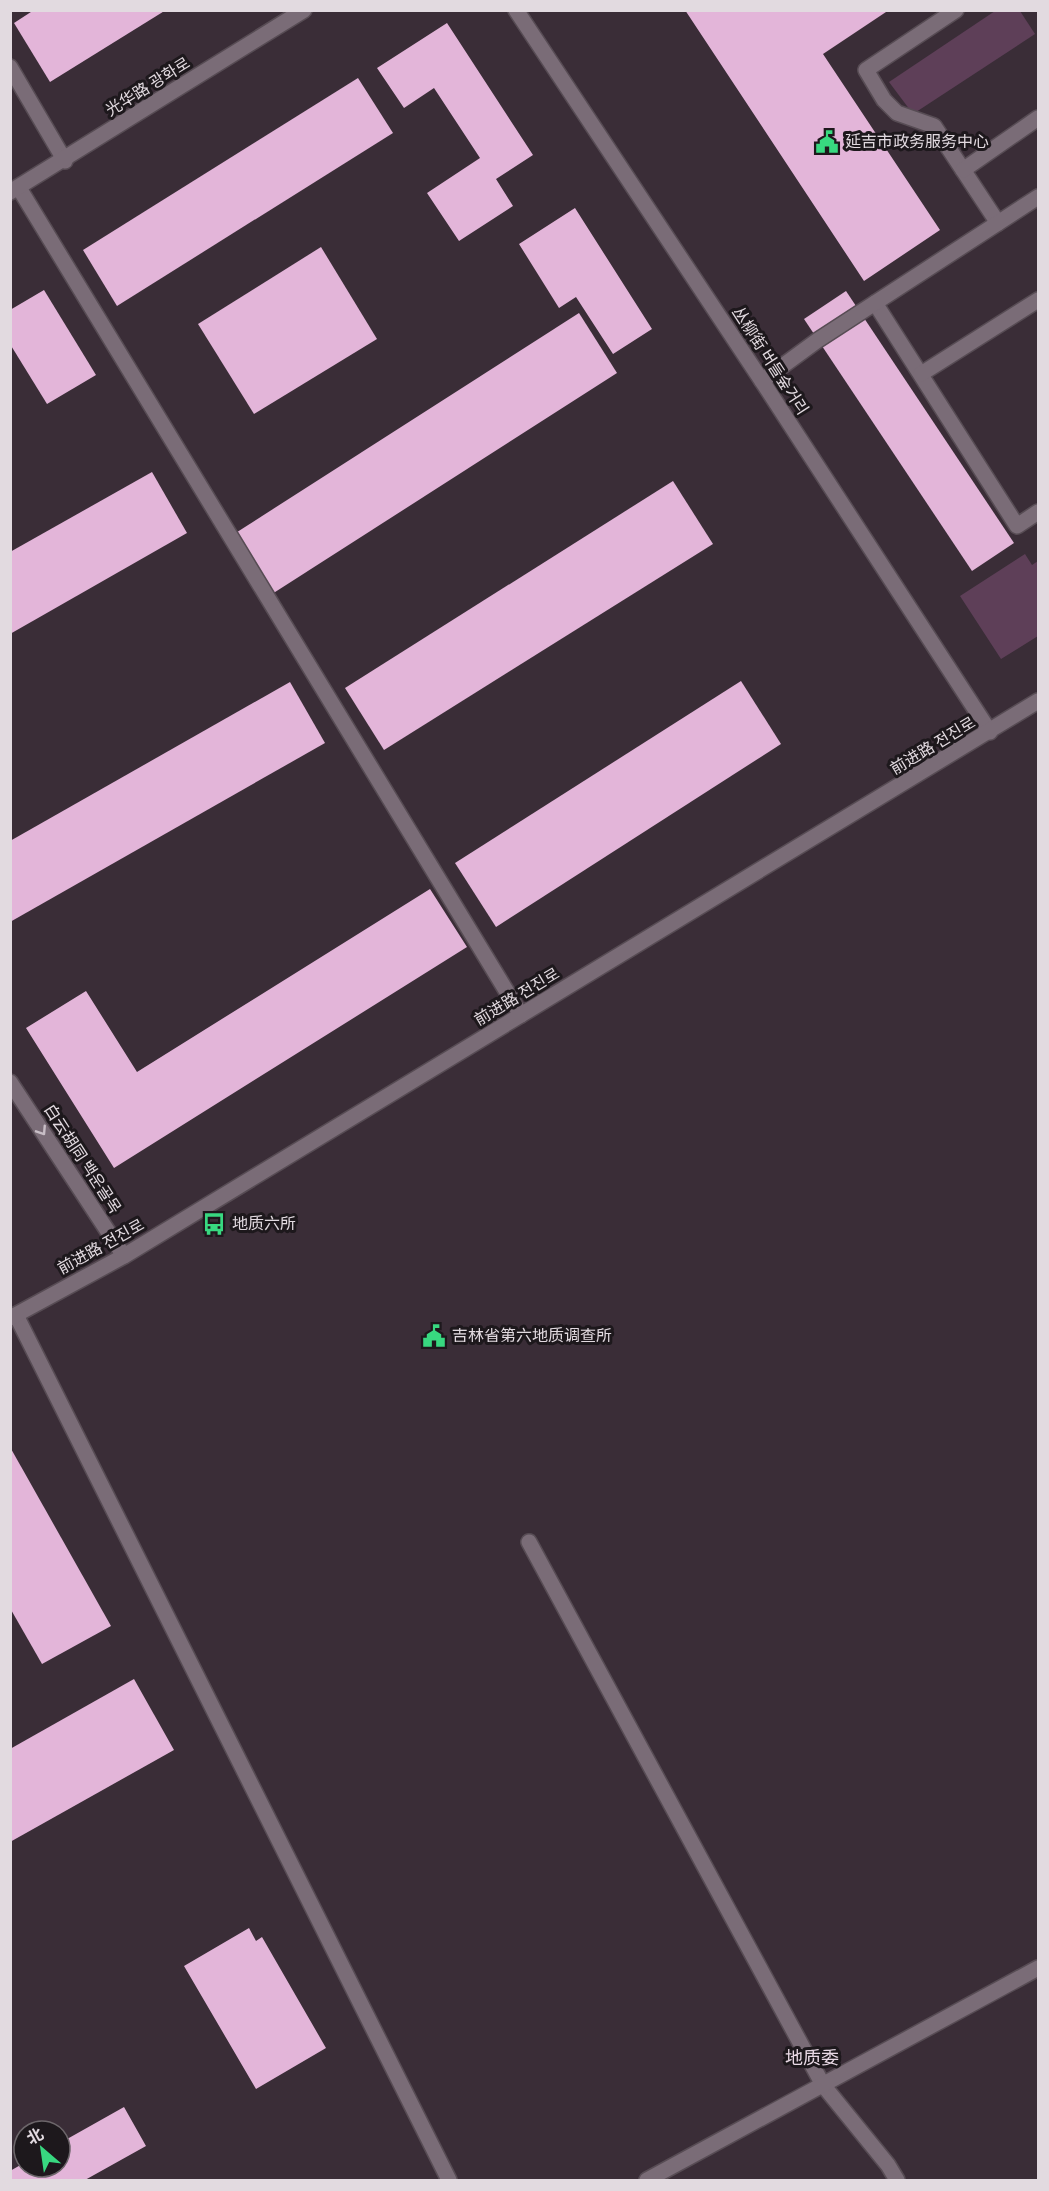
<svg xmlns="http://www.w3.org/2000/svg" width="1049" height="2191" viewBox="0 0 1049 2191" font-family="Signika,'Noto Sans SC','Noto Sans KR',sans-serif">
<rect width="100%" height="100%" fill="#3a2d37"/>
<g fill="#5e3f58">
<polygon points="995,11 1020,11 1035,34 913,114 889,82"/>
<polygon points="1025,554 1032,565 1038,561 1038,636 1001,659 960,596"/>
</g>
<g fill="#e3b5d9">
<polygon points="34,10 166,10 50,82 14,23"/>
<polygon points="685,10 889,10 823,54 940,230 864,281"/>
<polygon points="447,23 533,155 496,179 513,206 459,241 427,193 480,158 434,88 404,108 377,68"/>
<polygon points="358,78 393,133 117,306 83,250"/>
<polygon points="575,208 652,329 613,354 576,297 559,308 519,244"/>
<polygon points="321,247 377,339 254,414 198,324"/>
<polygon points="44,290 96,375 47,404 10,344 10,310"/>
<polygon points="846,291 1014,543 972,571 804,319"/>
<polygon points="579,313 617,373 272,594 234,534"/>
<polygon points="152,472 187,533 10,634 10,552"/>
<polygon points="673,481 713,544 384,750 345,688"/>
<polygon points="741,681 781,744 496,927 455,863"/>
<polygon points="290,682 325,743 10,922 10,841"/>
<polygon points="430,889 467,947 114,1168 26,1028 86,991 137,1072"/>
<polygon points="10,1447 111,1626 42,1664 10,1608"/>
<polygon points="134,1679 174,1750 10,1842 10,1749"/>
<polygon points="249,1928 256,1941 262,1937 326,2048 256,2089 184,1966"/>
<polygon points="124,2107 146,2146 85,2180 10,2180 10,2171 24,2163 24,2167 60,2167 60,2143"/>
</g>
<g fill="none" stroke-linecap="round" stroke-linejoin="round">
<g stroke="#574c54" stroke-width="18">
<g id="service">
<polyline points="956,10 866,70 884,100 897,113 934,126 998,223"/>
<polyline points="10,67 65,161"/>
<polyline points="963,170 1038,118"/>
<polyline points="19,188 521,1015"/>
<polyline points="875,303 1017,526 1038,512"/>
<polyline points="921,374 1038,300"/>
<polyline points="762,381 818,340 1038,197"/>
<polyline points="529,1542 823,2085 888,2165 897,2180"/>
<polyline points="647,2180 1038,1968"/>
</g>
</g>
<g stroke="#574c54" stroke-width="18">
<g id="minor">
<polyline points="516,10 762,381 990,732"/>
<polyline points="10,192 304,10"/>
<polyline points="10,1082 124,1256"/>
<polyline points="16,1315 449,2180"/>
</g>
</g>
<g stroke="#574c54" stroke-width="18">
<polyline id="tertiary" points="10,1318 124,1256 1038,701"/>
</g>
<use href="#service" stroke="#7a6c77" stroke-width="15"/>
<use href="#minor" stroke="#7a6c77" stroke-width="15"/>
<use href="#tertiary" stroke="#7a6c77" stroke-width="15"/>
</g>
<defs><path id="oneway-chevron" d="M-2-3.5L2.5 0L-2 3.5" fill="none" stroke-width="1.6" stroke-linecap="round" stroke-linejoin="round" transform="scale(1.5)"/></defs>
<use stroke="#c8bec6" href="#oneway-chevron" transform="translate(42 1131) rotate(57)"/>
<defs>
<g id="civic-bare" transform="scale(1.8)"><path d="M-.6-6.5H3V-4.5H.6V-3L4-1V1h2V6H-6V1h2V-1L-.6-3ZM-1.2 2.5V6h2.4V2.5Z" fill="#38d880" stroke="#1d181c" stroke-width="2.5" paint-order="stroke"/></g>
<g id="bus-bare" transform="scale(1.8)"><path d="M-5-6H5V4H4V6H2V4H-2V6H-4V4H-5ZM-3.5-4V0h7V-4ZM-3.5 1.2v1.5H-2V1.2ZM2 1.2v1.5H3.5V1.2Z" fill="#38d880" stroke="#1d181c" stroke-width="2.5" paint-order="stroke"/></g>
</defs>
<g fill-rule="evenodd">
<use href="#civic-bare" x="827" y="142"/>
<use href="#bus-bare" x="214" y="1224"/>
<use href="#civic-bare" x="434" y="1336"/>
</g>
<g text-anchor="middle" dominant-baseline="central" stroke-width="6" stroke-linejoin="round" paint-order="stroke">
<g font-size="16" fill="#e2dae0" stroke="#1d181c">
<text transform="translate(148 87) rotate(-32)">光华路 광화로</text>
<text transform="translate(770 361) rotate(57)">丛柳街 버들숲거리</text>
<text transform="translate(933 746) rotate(-31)">前进路 전진로</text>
<text transform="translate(517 997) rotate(-31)">前进路 전진로</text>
<text transform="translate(82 1159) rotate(57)">白云胡同 백운골목</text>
<text transform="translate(101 1247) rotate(-29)">前进路 전진로</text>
</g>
<g font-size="16" fill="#e2dae0" stroke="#1d181c" text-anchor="start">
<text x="845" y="142">延吉市政务服务中心</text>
<text x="232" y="1224">地质六所</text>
<text x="452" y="1336">吉林省第六地质调查所</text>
</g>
<g font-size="18" fill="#e9d9e5" stroke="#1d181c">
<text x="812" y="2058">地质委</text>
</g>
</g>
<rect width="1049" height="2191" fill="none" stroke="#e2dae0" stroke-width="24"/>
<g transform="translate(42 2149) rotate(331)"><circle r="28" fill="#1d181c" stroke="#6c666a" stroke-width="1.5"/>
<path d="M0-4.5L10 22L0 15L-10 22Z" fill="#38d880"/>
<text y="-9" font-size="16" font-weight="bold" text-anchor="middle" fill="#e2dae0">北</text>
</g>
</svg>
